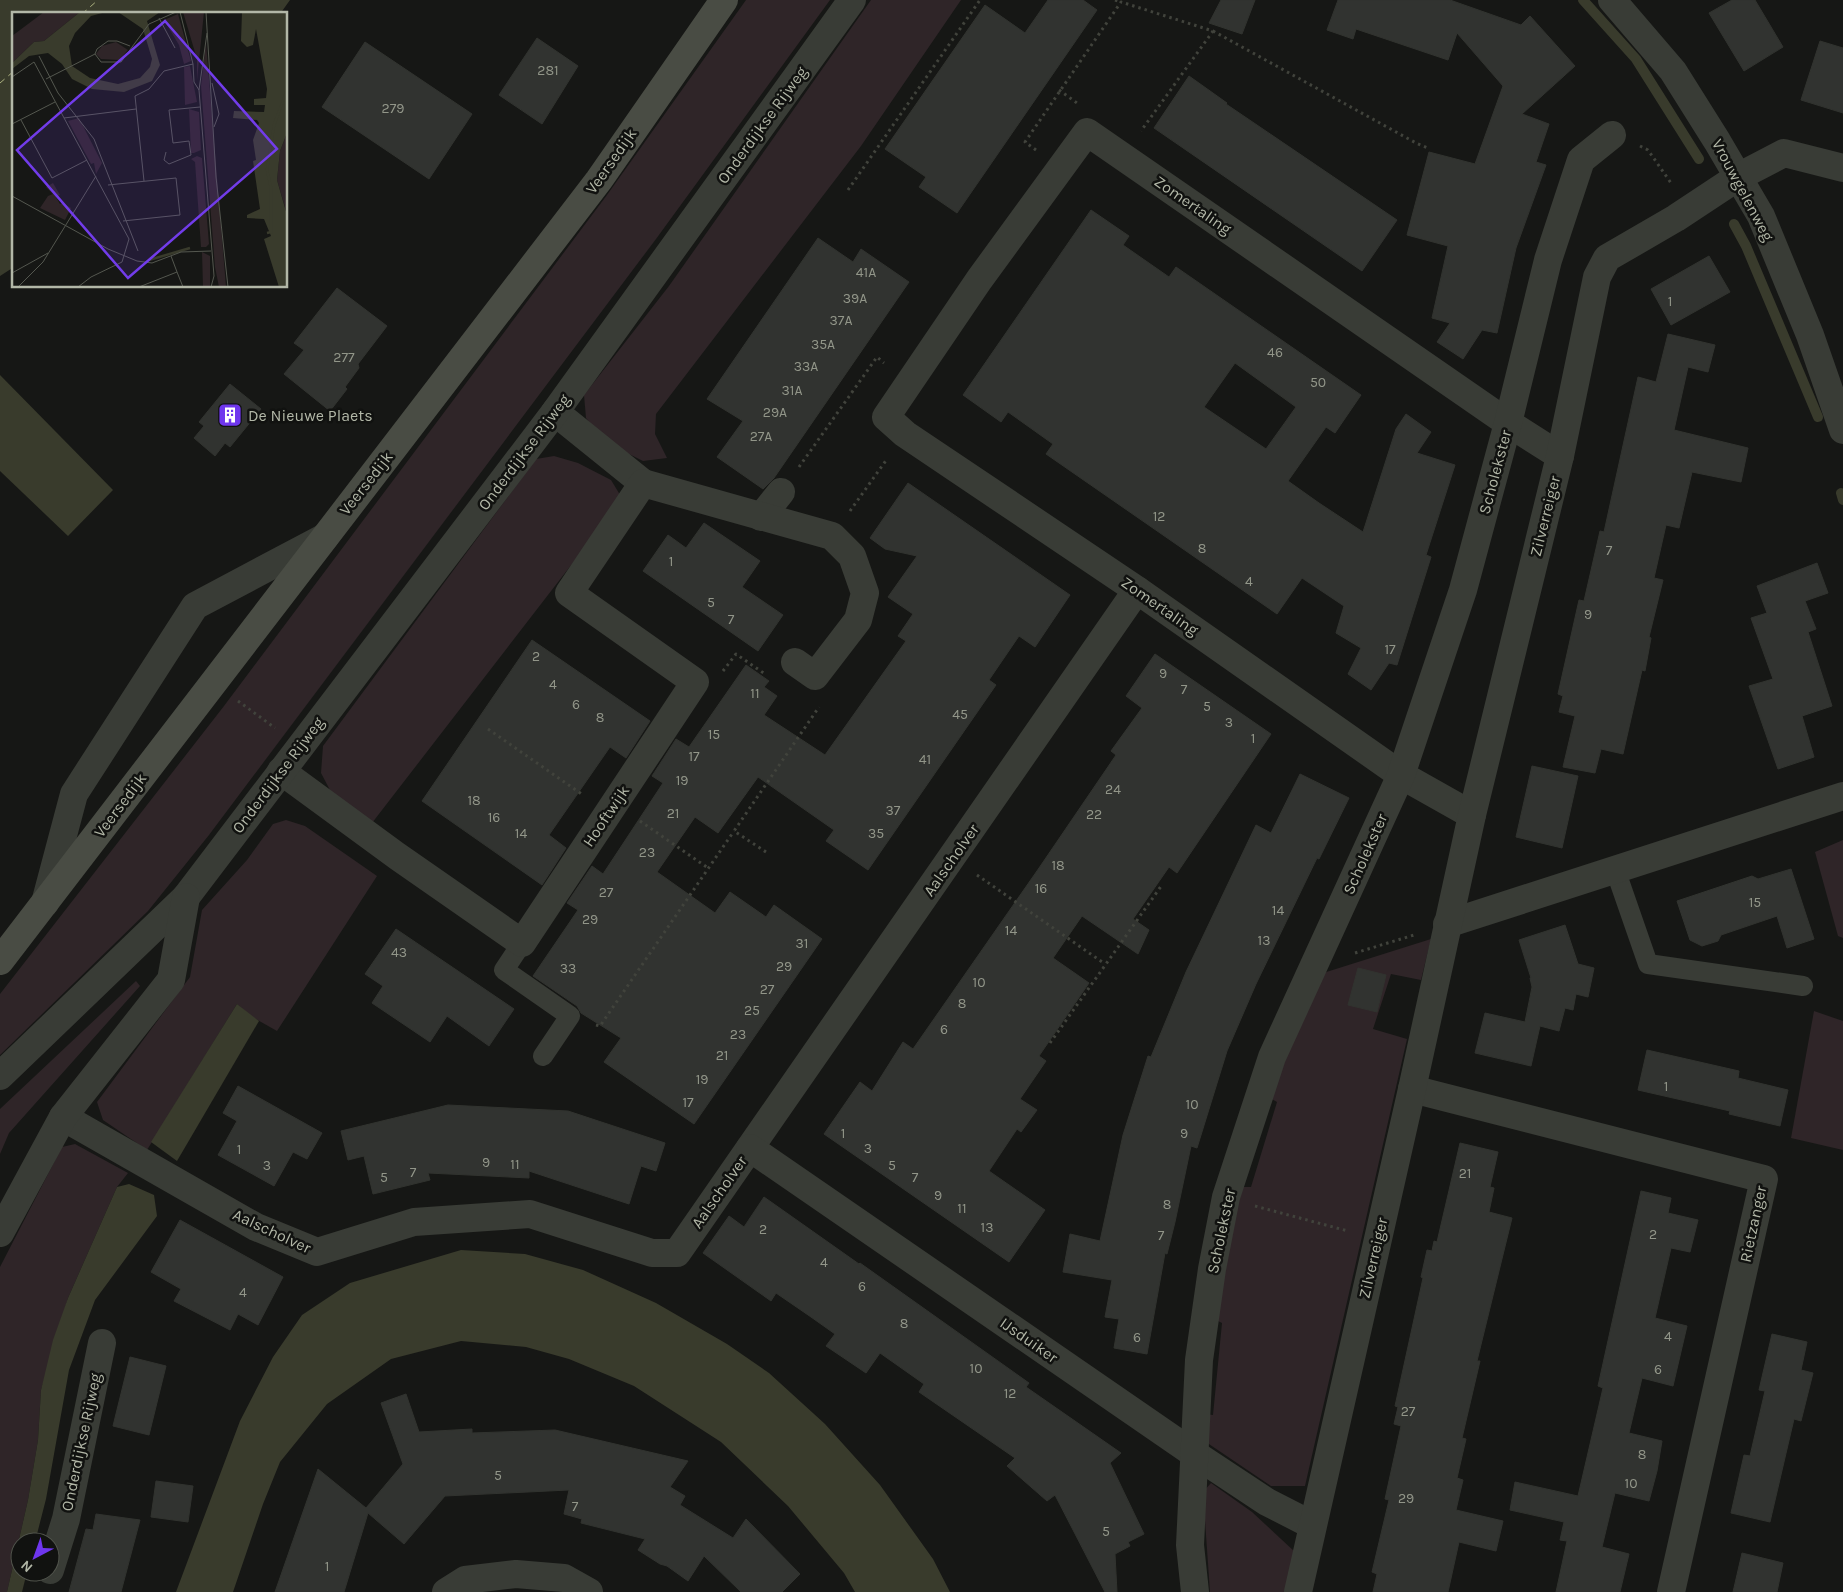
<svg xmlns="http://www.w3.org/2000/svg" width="1843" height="1592" viewBox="0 0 1843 1592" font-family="Karla,sans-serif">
<rect width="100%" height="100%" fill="#161715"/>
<g fill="#2f2528">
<polygon points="746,0 830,0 656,239 209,835 148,911 0,1055 0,994 224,706 607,195"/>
<polygon points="871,0 961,0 861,146 656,414 655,434 667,458 643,461 605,442 586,418 584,395 669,286"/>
<polygon points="554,456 578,463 611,480 625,503 609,516 372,823 331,792 321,773 323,746 536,459"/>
<polygon points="286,820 305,826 377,876 277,1031 252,1017 237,1004 147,1150 103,1120 97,1102 190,977 202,910 247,860 273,824"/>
<polygon points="1843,840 1843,938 1838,936 1815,852"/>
<polygon points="1431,939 1421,980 1391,974 1373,1029 1407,1039 1305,1486 1271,1486 1203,1440 1205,1414 1213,1415 1222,1323 1214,1319 1240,1187 1251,1187 1277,1102 1268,1097 1320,974"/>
<polygon points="136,981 140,986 9,1133 0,1154 0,1109"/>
<polygon points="1814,1011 1843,1021 1843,1150 1791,1138"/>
<polygon points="75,1144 128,1173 117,1187 68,1298 41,1390 38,1440 28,1500 7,1592 0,1592 0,1267 62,1147"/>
<polygon points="1211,1483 1252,1512 1295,1552 1285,1592 1210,1592 1203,1492"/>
</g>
<g fill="#393b2c">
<polygon points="0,0 290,0 280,14 14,14 14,267 0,276"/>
<polygon points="0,375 113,490 68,536 0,471"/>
<polygon points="237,1004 259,1021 177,1161 151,1142"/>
<polygon points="129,1184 154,1195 157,1216 95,1300 69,1370 46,1499 35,1542 20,1542 20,1572 27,1572 22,1592 7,1592 28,1500 38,1440 41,1390 53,1340 68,1298 117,1187"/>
<polygon points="461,1250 525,1254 583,1270 656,1303 727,1344 769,1373 825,1424 880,1485 933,1559 950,1592 855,1592 844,1573 788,1506 721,1442 634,1386 569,1359 526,1347 461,1341 391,1359 327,1404 280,1462 263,1504 233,1592 176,1592 240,1421 273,1357 302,1315 350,1283"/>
</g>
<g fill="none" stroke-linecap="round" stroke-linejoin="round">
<g stroke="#393b2c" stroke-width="10">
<polyline points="1583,0 1636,59 1699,159"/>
<polyline points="1734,224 1746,246 1818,417"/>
<polyline points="1841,493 1843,500"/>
</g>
<g stroke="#acb17f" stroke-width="1" stroke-dasharray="6 5" stroke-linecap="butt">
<polyline points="82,14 98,0"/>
<polyline points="0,83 14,71"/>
</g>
</g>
<g fill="#313330" stroke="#31332f" fill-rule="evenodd">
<polygon points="1048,0 1083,0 1097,10 957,213 919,187 926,177 885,149 985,5 1025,33"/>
<polygon points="1221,0 1255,0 1242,34 1209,23"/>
<polygon points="1338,0 1450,0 1521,25 1530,16 1575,66 1522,114 1549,124 1536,162 1546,165 1516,248 1497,333 1482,330 1463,359 1437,342 1450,323 1432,318 1448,246 1407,235 1429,152 1475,164 1503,86 1457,33 1448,60 1356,29 1353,39 1327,30"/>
<polygon points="1732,0 1755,0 1783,47 1744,71 1709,13"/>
<polygon points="537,38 578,66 542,124 499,95"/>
<polygon points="1820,41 1843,48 1843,113 1801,100"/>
<polygon points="365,42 472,114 429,179 322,107"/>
<polygon points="1189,76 1227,103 1226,104 1397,220 1362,271 1154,128"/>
<path d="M1091,210L1129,236L1123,245L1169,277L1176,267L1361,395L1335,433L1326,427L1288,481L1319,503L1363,532L1396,429L1406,414L1431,432L1417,453L1455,465L1426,555L1431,557L1397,665L1389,663L1371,690L1348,674L1361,648L1336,633L1344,606L1302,578L1277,614L1046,454L1053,444L1008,412L1001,422L963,395ZM1235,363L1296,407L1266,449L1204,407Z"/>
<polygon points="818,238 853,262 861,249 909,282 774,478 763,489 717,457 743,421 707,399"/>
<polygon points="1709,256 1730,292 1671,325 1651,289"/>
<polygon points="337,288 387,326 358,364 359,368 345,387 347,389 330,411 284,374 304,350 294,343"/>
<polygon points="1668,334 1715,345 1708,372 1688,367 1674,430 1748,448 1741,482 1692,472 1679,528 1666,525 1654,578 1663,580 1649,637 1651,638 1645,671 1642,670 1623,754 1601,749 1595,773 1563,767 1575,716 1559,712 1563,696 1558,694 1579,600 1584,601 1600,531 1604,532 1638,377 1656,382"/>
<polygon points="230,384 261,409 230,447 225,443 215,456 194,438 204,426 199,422"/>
<polygon points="908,483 1070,595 1035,647 1019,636 989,680 996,685 868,870 826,841 834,830 758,777 718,833 695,817 657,872 715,913 730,892 766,917 774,905 822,939 694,1124 604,1062 621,1038 581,1013 577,1006 533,976 578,910 567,903 592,866 603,874 663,783 652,776 676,739 689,747 746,665 769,681 764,687 777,696 764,715 825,755 906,641 898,636 913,614 888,597 917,556 885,549 870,538"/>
<polygon points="704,523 760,561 742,587 783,615 758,651 643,571 668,535 686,548"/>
<polygon points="1817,563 1828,593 1805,601 1816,629 1808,632 1832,706 1802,716 1814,757 1778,769 1749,686 1773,679 1751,618 1767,613 1757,586"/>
<polygon points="532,640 650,721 626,758 610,747 549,835 566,848 542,885 422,801"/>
<polygon points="1155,654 1271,734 1177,873 1169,867 1133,919 1149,930 1138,954 1082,916 1053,958 1089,983 1039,1056 1046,1061 1020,1099 1037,1110 1021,1132 1017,1129 989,1171 1045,1210 1009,1262 824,1134 860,1082 872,1091 903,1042 913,1049 1039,868 1116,755 1111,751 1142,708 1126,696"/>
<polygon points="1532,766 1578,776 1562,848 1516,837"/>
<polygon points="1300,774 1349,798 1319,859 1317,858 1256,984 1227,1051 1197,1148 1191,1146 1175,1222 1167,1254 1165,1253 1147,1354 1114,1348 1119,1319 1105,1317 1112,1280 1063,1272 1070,1234 1100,1241 1123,1135 1148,1056 1151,1057 1186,972 1256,825 1271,833"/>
<polygon points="1791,869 1814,939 1787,948 1777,916 1721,935 1718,941 1702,946 1690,940 1677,901 1752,876 1758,879"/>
<polygon points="1565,925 1578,964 1594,968 1588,997 1576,994 1573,1010 1565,1008 1559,1031 1540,1026 1531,1066 1475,1053 1485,1013 1525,1022 1532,987 1530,978 1531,978 1519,940"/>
<polygon points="396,929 514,1009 489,1046 447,1016 430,1042 372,1003 383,986 365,974"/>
<polygon points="1358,968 1386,975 1377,1012 1348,1005"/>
<polygon points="1647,1050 1739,1071 1738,1078 1788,1090 1780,1126 1729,1114 1730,1111 1638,1090"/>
<polygon points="238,1086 322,1133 307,1159 293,1152 274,1186 218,1155 237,1121 223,1113"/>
<polygon points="448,1105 568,1111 665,1143 656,1171 641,1166 629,1204 529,1171 529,1178 428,1173 430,1180 373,1194 364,1156 348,1160 341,1131"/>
<polygon points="1460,1143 1498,1152 1490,1187 1494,1188 1489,1212 1512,1218 1477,1361 1480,1361 1462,1438 1466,1439 1457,1478 1463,1480 1456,1510 1503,1521 1496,1551 1459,1542 1448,1592 1373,1592 1377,1574 1372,1572 1389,1500 1385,1499 1401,1426 1394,1424 1398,1407 1395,1406 1423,1278 1421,1277 1427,1250 1432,1251 1434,1241 1437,1242"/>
<polygon points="1641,1191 1671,1198 1668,1213 1698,1220 1690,1252 1671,1248 1655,1318 1687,1326 1673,1386 1642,1378 1629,1433 1662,1441 1657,1471 1649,1501 1615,1493 1602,1547 1629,1554 1620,1592 1556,1592 1567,1541 1560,1540 1564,1522 1510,1510 1515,1482 1578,1496 1603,1388 1598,1386"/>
<polygon points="764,1197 859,1264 860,1263 1029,1383 1026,1387 1121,1453 1110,1463 1144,1534 1128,1542 1130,1546 1115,1554 1117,1592 1105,1592 1055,1495 1047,1501 1007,1466 1015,1458 919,1392 924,1384 880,1353 866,1373 826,1346 835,1334 811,1317 776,1293 771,1301 703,1253 729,1216 744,1227"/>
<polygon points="180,1220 283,1277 258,1325 238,1314 230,1330 174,1301 181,1289 151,1272"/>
<polygon points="1772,1334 1807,1342 1801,1370 1813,1373 1801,1421 1794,1419 1770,1522 1731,1513 1744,1455 1750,1456 1765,1391 1759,1390"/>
<polygon points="130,1357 166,1366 149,1435 113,1426"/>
<polygon points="406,1394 419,1432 472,1429 472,1433 555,1430 688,1461 670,1487 685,1496 680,1505 733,1538 746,1519 800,1574 782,1592 741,1592 704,1556 688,1581 667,1566 660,1564 638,1550 645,1539 581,1523 582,1519 564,1514 569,1490 445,1496 404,1544 368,1513 344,1592 275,1592 318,1469 366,1508 403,1464 381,1403"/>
<polygon points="156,1481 193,1486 188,1522 151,1517"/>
<polygon points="96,1514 140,1520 121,1592 69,1592 86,1529 93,1530"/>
<polygon points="1742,1553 1783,1563 1777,1592 1733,1592"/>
</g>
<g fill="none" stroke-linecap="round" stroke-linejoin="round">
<g stroke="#41433c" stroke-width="3" stroke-dasharray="2.5 4" stroke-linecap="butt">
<polyline points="1115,0 1121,2"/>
<polyline points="1213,31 1416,143 1428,148"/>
<polyline points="1059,90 1077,103"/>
<polyline points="1640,146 1648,150 1671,183"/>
<polyline points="1036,150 1025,142 1121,2 1213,31 1141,131"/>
<polyline points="848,190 980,0"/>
<polyline points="799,467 877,357 884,363"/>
<polyline points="850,511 887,459"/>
<polyline points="723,671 736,654 765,674"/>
<polyline points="238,701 275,728"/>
<polyline points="488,729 583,795"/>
<polyline points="640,821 708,868"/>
<polyline points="766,852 734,831 819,707"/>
<polyline points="977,875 1105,964"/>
<polyline points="1355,953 1414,935"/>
<polyline points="596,1025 600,1026 734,831"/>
<polyline points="1050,1043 1162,885"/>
<polyline points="1255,1206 1348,1231"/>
</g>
<g stroke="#393c36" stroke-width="20">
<polyline points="1615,869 1648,964 1803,986"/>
<polyline points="522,943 504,970 570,1016 543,1056"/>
</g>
<g stroke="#393c36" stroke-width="28">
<polyline points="1612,0 1673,71 1717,141 1761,216 1810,335 1843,430"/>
<polyline points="555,412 643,483"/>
<polyline points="761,517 781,492"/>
<polyline points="281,771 397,856 522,943 695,682 569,593 643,483 832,536 852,556 865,593 858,620 815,676 795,662"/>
<polyline points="1472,815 1401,775 1137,590 905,434 886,417 979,280 1087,132 1508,423 1560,456"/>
<polyline points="45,903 74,794 195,606 325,537"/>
<polyline points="1447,924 1843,796"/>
<polyline points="0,1076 186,897 555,412 852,0"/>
<polyline points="1412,1089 1764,1179 1671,1592"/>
<polyline points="63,1117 256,1227 317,1252 414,1222 530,1214 652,1253 677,1253 1137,590"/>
<polyline points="750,1148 1196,1455 1267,1502 1312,1525"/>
<polyline points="0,1233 63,1117 171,980 186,897"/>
<polyline points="50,1570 66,1519 102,1343"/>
<polyline points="446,1592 465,1580 516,1574 564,1578 589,1592"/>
<polyline points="1195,1592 1190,1545 1199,1360 1212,1269 1226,1197 1272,1057 1401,775 1463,590 1508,423 1548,260 1581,160 1612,135"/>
<polyline points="1298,1592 1412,1089 1472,815 1560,456 1597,277 1607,258 1676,218 1738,177 1784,153 1843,168"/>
</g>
<polyline stroke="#494c44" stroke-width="28" points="0,961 599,180 724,0"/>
</g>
<defs>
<g id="building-square" transform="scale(1.25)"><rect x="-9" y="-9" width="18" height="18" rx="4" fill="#6f36ee" stroke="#111210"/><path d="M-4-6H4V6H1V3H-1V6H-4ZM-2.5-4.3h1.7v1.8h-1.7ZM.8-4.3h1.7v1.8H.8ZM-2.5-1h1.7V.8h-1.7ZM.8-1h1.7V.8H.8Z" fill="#fff"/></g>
</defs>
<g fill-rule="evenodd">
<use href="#building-square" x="230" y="415"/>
</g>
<g text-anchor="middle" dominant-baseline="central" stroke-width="5" stroke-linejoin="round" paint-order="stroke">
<g font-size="14" fill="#929689">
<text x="548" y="70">281</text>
<text x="393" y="108">279</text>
<text x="866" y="272">41A</text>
<text x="855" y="298">39A</text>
<text x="1670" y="301">1</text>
<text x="841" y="320">37A</text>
<text x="823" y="344">35A</text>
<text x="1275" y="352">46</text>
<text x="344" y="357">277</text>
<text x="806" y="366">33A</text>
<text x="1318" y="382">50</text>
<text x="792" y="390">31A</text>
<text x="775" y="412">29A</text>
<text x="761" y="436">27A</text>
<text x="1159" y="516">12</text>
<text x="1202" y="548">8</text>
<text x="1609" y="550">7</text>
<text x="671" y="561">1</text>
<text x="1249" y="581">4</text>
<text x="711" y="602">5</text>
<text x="1588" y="614">9</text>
<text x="731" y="619">7</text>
<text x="1390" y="649">17</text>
<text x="536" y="656">2</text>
<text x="1163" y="673">9</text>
<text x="553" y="684">4</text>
<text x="1184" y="689">7</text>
<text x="755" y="693">11</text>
<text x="576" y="704">6</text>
<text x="1207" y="706">5</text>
<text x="960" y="714">45</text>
<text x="600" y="717">8</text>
<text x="1229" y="722">3</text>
<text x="714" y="734">15</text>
<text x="1253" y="738">1</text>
<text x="694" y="756">17</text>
<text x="925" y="759">41</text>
<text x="682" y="780">19</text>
<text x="1113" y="789">24</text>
<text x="474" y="800">18</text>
<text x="893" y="810">37</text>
<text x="673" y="813">21</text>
<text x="1094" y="814">22</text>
<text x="494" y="817">16</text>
<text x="521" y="833">14</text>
<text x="876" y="833">35</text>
<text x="647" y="852">23</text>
<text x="1058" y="865">18</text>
<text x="1041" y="888">16</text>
<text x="606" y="892">27</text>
<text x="1755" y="902">15</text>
<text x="1278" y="910">14</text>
<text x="590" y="919">29</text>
<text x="1011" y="930">14</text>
<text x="1264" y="940">13</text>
<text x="802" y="943">31</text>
<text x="399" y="952">43</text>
<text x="784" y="966">29</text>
<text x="568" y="968">33</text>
<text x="979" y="982">10</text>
<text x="767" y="989">27</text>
<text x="962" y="1003">8</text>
<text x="752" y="1010">25</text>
<text x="944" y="1029">6</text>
<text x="738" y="1034">23</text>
<text x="722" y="1055">21</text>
<text x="702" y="1079">19</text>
<text x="1666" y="1086">1</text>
<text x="688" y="1102">17</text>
<text x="1192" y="1104">10</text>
<text x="843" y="1133">1</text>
<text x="1184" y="1133">9</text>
<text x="868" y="1148">3</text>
<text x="239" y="1149">1</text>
<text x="486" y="1162">9</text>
<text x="515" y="1164">11</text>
<text x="267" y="1165">3</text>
<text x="892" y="1165">5</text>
<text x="413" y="1172">7</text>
<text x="1465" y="1173">21</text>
<text x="384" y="1177">5</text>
<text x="915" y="1177">7</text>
<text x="938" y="1195">9</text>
<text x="1167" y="1204">8</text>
<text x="962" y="1208">11</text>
<text x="987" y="1227">13</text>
<text x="763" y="1229">2</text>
<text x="1653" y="1234">2</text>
<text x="1161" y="1235">7</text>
<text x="824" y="1262">4</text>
<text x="862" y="1286">6</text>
<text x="243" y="1292">4</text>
<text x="904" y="1323">8</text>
<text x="1668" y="1336">4</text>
<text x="1137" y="1337">6</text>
<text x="976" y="1368">10</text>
<text x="1658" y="1369">6</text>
<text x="1010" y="1393">12</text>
<text x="1408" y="1411">27</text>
<text x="1642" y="1454">8</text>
<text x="498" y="1475">5</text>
<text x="1631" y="1483">10</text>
<text x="1406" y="1498">29</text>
<text x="575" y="1506">7</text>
<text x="1106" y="1531">5</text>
<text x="327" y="1566">1</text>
</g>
<g font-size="16" fill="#b2b7a7" stroke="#111210">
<text transform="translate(762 125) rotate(-54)">Onderdijkse Rijweg</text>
<text transform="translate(611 161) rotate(-55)">Veersedijk</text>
<text transform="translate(1743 190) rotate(62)">Vrouwgelenweg</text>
<text transform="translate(1193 205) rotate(35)">Zomertaling</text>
<text transform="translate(524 452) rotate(-53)">Onderdijkse Rijweg</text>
<text transform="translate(1495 472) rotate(-75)">Scholekster</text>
<text transform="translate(366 483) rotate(-52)">Veersedijk</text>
<text transform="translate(1545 516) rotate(-76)">Zilverreiger</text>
<text transform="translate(1160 606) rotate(35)">Zomertaling</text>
<text transform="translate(278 775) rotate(-53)">Onderdijkse Rijweg</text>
<text transform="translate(120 805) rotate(-53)">Veersedijk</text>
<text transform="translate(606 816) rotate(-56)">Hooftwijk</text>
<text transform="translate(1365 854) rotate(-66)">Scholekster</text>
<text transform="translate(951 860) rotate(-55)">Aalscholver</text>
<text transform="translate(719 1192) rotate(-55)">Aalscholver</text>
<text transform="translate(1753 1224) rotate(-78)">Rietzanger</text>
<text transform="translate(272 1231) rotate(25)">Aalscholver</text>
<text transform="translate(1221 1231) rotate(-78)">Scholekster</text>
<text transform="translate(1373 1258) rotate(-77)">Zilverreiger</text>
<text transform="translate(1029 1340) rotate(35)">IJsduiker</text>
<text transform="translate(81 1442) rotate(-78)">Onderdijkse Rijweg</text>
</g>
<g font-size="16" fill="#b2b7a7" stroke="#111210" text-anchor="start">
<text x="248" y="415">De Nieuwe Plaets</text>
</g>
</g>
<g transform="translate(12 12)">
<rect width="275" height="275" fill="#161715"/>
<path d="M32,0H68L32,29L22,30L0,51V24ZM171,0H192L185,68V47ZM166,2L179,49L172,52L167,33L152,8ZM104,30L116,38L107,48L89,47L84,42L90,34ZM194,31L214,275H207L203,255L189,74ZM178,54L185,90L173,93L172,55ZM177,97L187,100L189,138L182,141H179ZM67,106L90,151L84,162L82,151L79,152L56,109ZM275,121V202L265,168L268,139ZM185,144L190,146L197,232L194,235H189L183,150L179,147ZM41,171L48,183L44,185L48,192L51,191L59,196L53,208L28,196L36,184L41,182L34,175ZM190,240L198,244V275H191Z" fill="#2f2528"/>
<path d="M68,0H94L79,4L63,21L57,34L60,54L78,66L106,72L128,66L138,55L140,47L131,17L106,0H148L135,9L148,53L140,69L112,80L80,77L60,67L50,52L36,41L17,44L0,57V51L22,30L32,29ZM230,0H275V121L268,139L265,168L275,203V275H267L252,227L259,224L252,207L235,206V203L248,197L241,149L244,148L241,128L247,111L245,108L221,106L222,99L252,100L253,93H242V87L254,86L255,77L244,17L241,33L235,35L229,29Z" fill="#393b2c"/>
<path fill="none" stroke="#393b2c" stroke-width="2.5" d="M255,221L259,220V176L255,158L262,113L275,78M137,248L178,236"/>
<path fill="none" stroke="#54574f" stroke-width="1" d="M168,0L181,52L182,70L187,78M194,0L204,165L216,275M147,6L163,36M195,21L187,78L202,264L199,275M118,34L105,29H96L85,37L83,42L89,50H109L137,12L164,0M27,44L46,81L82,127L126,239M0,65L22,50L117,227L110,250L79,265L66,275M34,67L83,42M200,71L207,102L202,115M52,106L124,97M9,108L40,166L75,148M0,112L43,90M154,140L152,148L157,152L179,143L177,129L161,131L157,98L188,95M132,169L123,84L137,77L152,59L181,52M96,173L164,166L168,203L111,209M0,184L96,237L125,249L140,251L169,240L199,239M165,260L171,275M0,261L36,241M6,275L31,250L84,164M127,275L165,260L159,244"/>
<path fill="#723cea" fill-opacity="0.15" stroke="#723cea" stroke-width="2.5" d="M153,9L265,137L116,266L5,138Z"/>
<rect width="275" height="275" fill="none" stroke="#b2b7a7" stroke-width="2.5"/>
</g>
<g transform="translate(35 1557) rotate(221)"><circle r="24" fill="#111210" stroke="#51544c"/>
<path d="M0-4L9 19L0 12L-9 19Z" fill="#6f36ee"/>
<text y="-8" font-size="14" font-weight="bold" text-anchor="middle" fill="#b2b7a7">N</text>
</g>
</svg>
